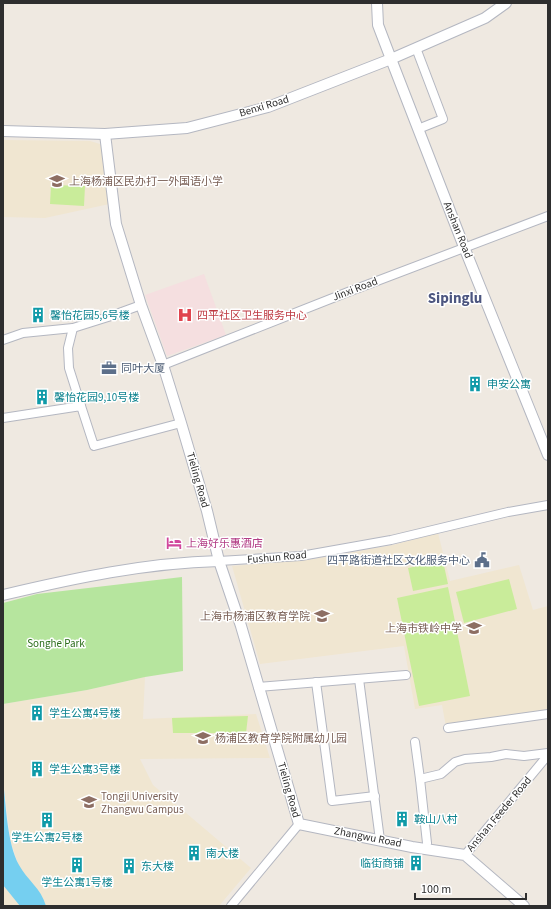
<svg xmlns="http://www.w3.org/2000/svg" width="551" height="909" viewBox="0 0 551 909" font-family="'Source Sans 3','Noto Sans SC',sans-serif">
<rect width="100%" height="100%" fill="#efe9e1"/>
<g fill="#f0e6d1">
<polygon points="3,140 90,141 100,144 104,151 114,203 45,218 3,217"/>
<polygon points="438,533 450,581 519,565 533,610 548,606 548,712 446,727 442,705 415,709 404,646 260,664 232,566 314,559 393,545"/>
<polygon points="145,677 143,719 256,714 270,758 140,759 153,785 251,868 219,906 3,906 3,877 18,864 11,842 3,780 3,704 87,690"/>
</g>
<polygon fill="#f5dfe0" points="204,274 226,335 167,356 145,295"/>
<polygon fill="#b6e59e" points="182,577 183,671 145,677 87,690 3,704 3,603 37,594"/>
<g fill="#c9ec9a">
<polygon points="51,185 85,186 84,206 50,204"/>
<polygon points="443,561 448,584 413,591 408,568"/>
<polygon points="509,579 517,609 464,623 456,592"/>
<polygon points="448,587 470,696 419,706 397,598"/>
<polygon points="248,716 246,733 173,733 172,718"/>
</g>
<path fill="#75cff0" d="M3,780C6,805 7,843 19,865C27,880 41,888 46,906H20L3,885Z"/>
<g fill="none" stroke-linecap="round" stroke-linejoin="round">
<g stroke="#b4b7c1" stroke-width="10">
<g id="minor">
<polyline points="416,48 443,119 418,129"/>
<polyline points="73,328 68,348 69,368 81,406"/>
<polyline points="3,340 23,333 73,328 108,317 141,305"/>
<polyline points="163,365 348,292 548,216"/>
<polyline points="3,418 81,406 94,446 181,423"/>
<polyline points="219,561 301,556 391,540 508,512 548,505"/>
<polyline points="359,679 380,840"/>
<polyline points="316,682 332,801 375,796"/>
<polyline points="258,687 406,675"/>
<polyline points="448,728 548,714"/>
<polyline points="415,742 420,779"/>
<polyline points="427,843 420,779 441,774 455,762 465,759 491,757 506,754 524,756 548,753"/>
<polyline points="465,855 548,755"/>
<polyline points="231,906 299,824"/>
</g>
</g>
<g stroke="#b4b7c1" stroke-width="12">
<g id="tertiary">
<polyline points="377,3 378,25 391,59 464,247 548,455"/>
<polyline points="3,131 105,134 187,128 268,107 391,59 485,18 506,3"/>
<polyline points="105,134 116,224 141,305 163,365 181,423 207,511 219,561 241,626 299,824 412,847 465,855 524,906"/>
<path d="M3,595C75,578 145,563 219,561"/>
</g>
</g>
<use href="#minor" stroke="#fff" stroke-width="8"/>
<use href="#tertiary" stroke="#fff" stroke-width="10"/>
</g>
<defs>
<g id="school-bare" transform="scale(1.2)"><path d="M0-5L7-2L0 1L-7-2ZM-4 1L0 2.5L4 1V4Q0 6-4 4Z" fill="#8d6e63" stroke="#fff" stroke-width="2.5" paint-order="stroke"/></g>
<g id="building-bare" transform="scale(1.2)"><path d="M-4-6H4V6H1V3H-1V6H-4ZM-2.5-4.3h1.7v1.8h-1.7ZM.8-4.3h1.7v1.8H.8ZM-2.5-1h1.7V.8h-1.7ZM.8-1h1.7V.8H.8Z" fill="#0f9aa8" stroke="#fff" stroke-width="2.5" paint-order="stroke"/></g>
<g id="hospital-bare" transform="scale(1.2)"><path d="M-5-5h3v3.5h4V-5h3V5h-3V1.5h-4V5h-3Z" fill="#e0444e" stroke="#fff" stroke-width="2.5" paint-order="stroke"/></g>
<g id="office-bare" transform="scale(1.2)"><path d="M-6-3h4V-5.5h4V-3h4V5H-6ZM-1-4.5V-3h2v-1.5ZM-6 0V1H6V0Z" fill="#5c6f8a" stroke="#fff" stroke-width="2.5" paint-order="stroke"/></g>
<g id="hotel-bare" transform="scale(1.2)"><path d="M-6-4.5h1.5V1H6V5H4.5V3h-9V5H-6ZM-4 0a1.8 1.8 0 1 1 3.6 0ZM.5 0V-2.5h3Q6-2.5 6 0Z" fill="#d1479c" stroke="#fff" stroke-width="2.5" paint-order="stroke"/></g>
<g id="civic-bare" transform="scale(1.2)"><path d="M-.6-6.5H3V-4.5H.6V-3L4-1V1h2V6H-6V1h2V-1L-.6-3ZM-1.2 2.5V6h2.4V2.5Z" fill="#5c6f8a" stroke="#fff" stroke-width="2.5" paint-order="stroke"/></g>
<g id="university-bare" transform="scale(1.2)"><path d="M0-5L7-2L0 1L-7-2ZM-4 1L0 2.5L4 1V4Q0 6-4 4Z" fill="#8d6e63" stroke="#fff" stroke-width="2.5" paint-order="stroke"/></g>
</defs>
<g fill-rule="evenodd">
<use href="#school-bare" x="57" y="181"/>
<use href="#building-bare" x="38" y="315"/>
<use href="#hospital-bare" x="185" y="315"/>
<use href="#office-bare" x="109" y="368"/>
<use href="#building-bare" x="475" y="384"/>
<use href="#building-bare" x="42" y="397"/>
<use href="#hotel-bare" x="174" y="543"/>
<use href="#civic-bare" x="482" y="560"/>
<use href="#school-bare" x="322" y="616"/>
<use href="#school-bare" x="474" y="628"/>
<use href="#building-bare" x="37" y="713"/>
<use href="#school-bare" x="203" y="738"/>
<use href="#building-bare" x="37" y="769"/>
<use href="#university-bare" x="89" y="802"/>
<use href="#building-bare" x="402" y="819"/>
<use href="#building-bare" x="47" y="820"/>
<use href="#building-bare" x="194" y="853"/>
<use href="#building-bare" x="416" y="863"/>
<use href="#building-bare" x="77" y="865"/>
<use href="#building-bare" x="129" y="866"/>
</g>
<g text-anchor="middle" dominant-baseline="central" stroke-width="3" stroke-linejoin="round" paint-order="stroke">
<g font-size="11" fill="#2e2e2e" stroke="#fff">
<text transform="translate(264 106) rotate(-17)">Benxi Road</text>
<text transform="translate(458 230) rotate(68)">Anshan Road</text>
<text transform="translate(355 289) rotate(-21)">Jinxi Road</text>
<text transform="translate(198 480) rotate(74)">Tieling Road</text>
<text transform="translate(277 557) rotate(-5)">Fushun Road</text>
<text transform="translate(289 790) rotate(74)">Tieling Road</text>
<text transform="translate(499 814) rotate(-50)">Anshan Feeder Road</text>
<text transform="translate(368 837) rotate(11)">Zhangwu Road</text>
</g>
<g font-size="11" fill="#785e54" stroke="#fff" text-anchor="start">
<text x="69" y="181">‌上海杨浦区民办打一外国语小学</text>
<text x="310" y="616" text-anchor="end">上海市杨浦区教育学院</text>
<text x="462" y="628" text-anchor="end">上海市铁岭中学</text>
<text x="215" y="738">杨浦区教育学院附属幼儿园</text>
<text x="101" y="796">Tongji University<tspan x="101" dy="13">Zhangwu Campus</tspan></text>
</g>
<g font-size="11" fill="#0d838f" stroke="#fff" text-anchor="start">
<text x="50" y="315">馨怡花园5,6号楼</text>
<text x="487" y="384">申安公寓</text>
<text x="54" y="397">馨怡花园9,10号楼</text>
<text x="49" y="713">学生公寓4号楼</text>
<text x="49" y="769">学生公寓3号楼</text>
<text x="414" y="819">鞍山八村</text>
<text x="47" y="837" text-anchor="middle">学生公寓2号楼</text>
<text x="206" y="853">南大楼</text>
<text x="404" y="863" text-anchor="end">临街商铺</text>
<text x="141" y="866">东大楼</text>
<text x="77" y="882" text-anchor="middle">学生公寓1号楼</text>
</g>
<g font-size="11" fill="#be3a42" stroke="#fff" text-anchor="start">
<text x="197" y="315">四平社区卫生服务中心</text>
</g>
<g font-size="11" fill="#4e5e75" stroke="#fff" text-anchor="start">
<text x="121" y="368">同叶大厦</text>
<text x="470" y="560" text-anchor="end">四平路街道社区文化服务中心</text>
</g>
<g font-size="11" fill="#b23c85" stroke="#fff" text-anchor="start">
<text x="186" y="543">上海好乐惠酒店</text>
</g>
<g font-size="11" fill="#2c6e1b" stroke="#fff">
<text x="56" y="643">Songhe Park</text>
</g>
<g font-size="15" font-weight="bold" fill="#4d5680" stroke="#fff">
<text x="455" y="298">Sipinglu</text>
</g>
</g>
<rect width="551" height="909" fill="none" stroke="#2e2e2e" stroke-width="8"/>
<path d="M415 893v6h111v-6" fill="none" stroke="#2e2e2e" stroke-width="2"/>
<text x="421" y="893" font-size="12" fill="#2e2e2e" stroke="#ffffff" stroke-width="3" paint-order="stroke">100 m</text>
</svg>
